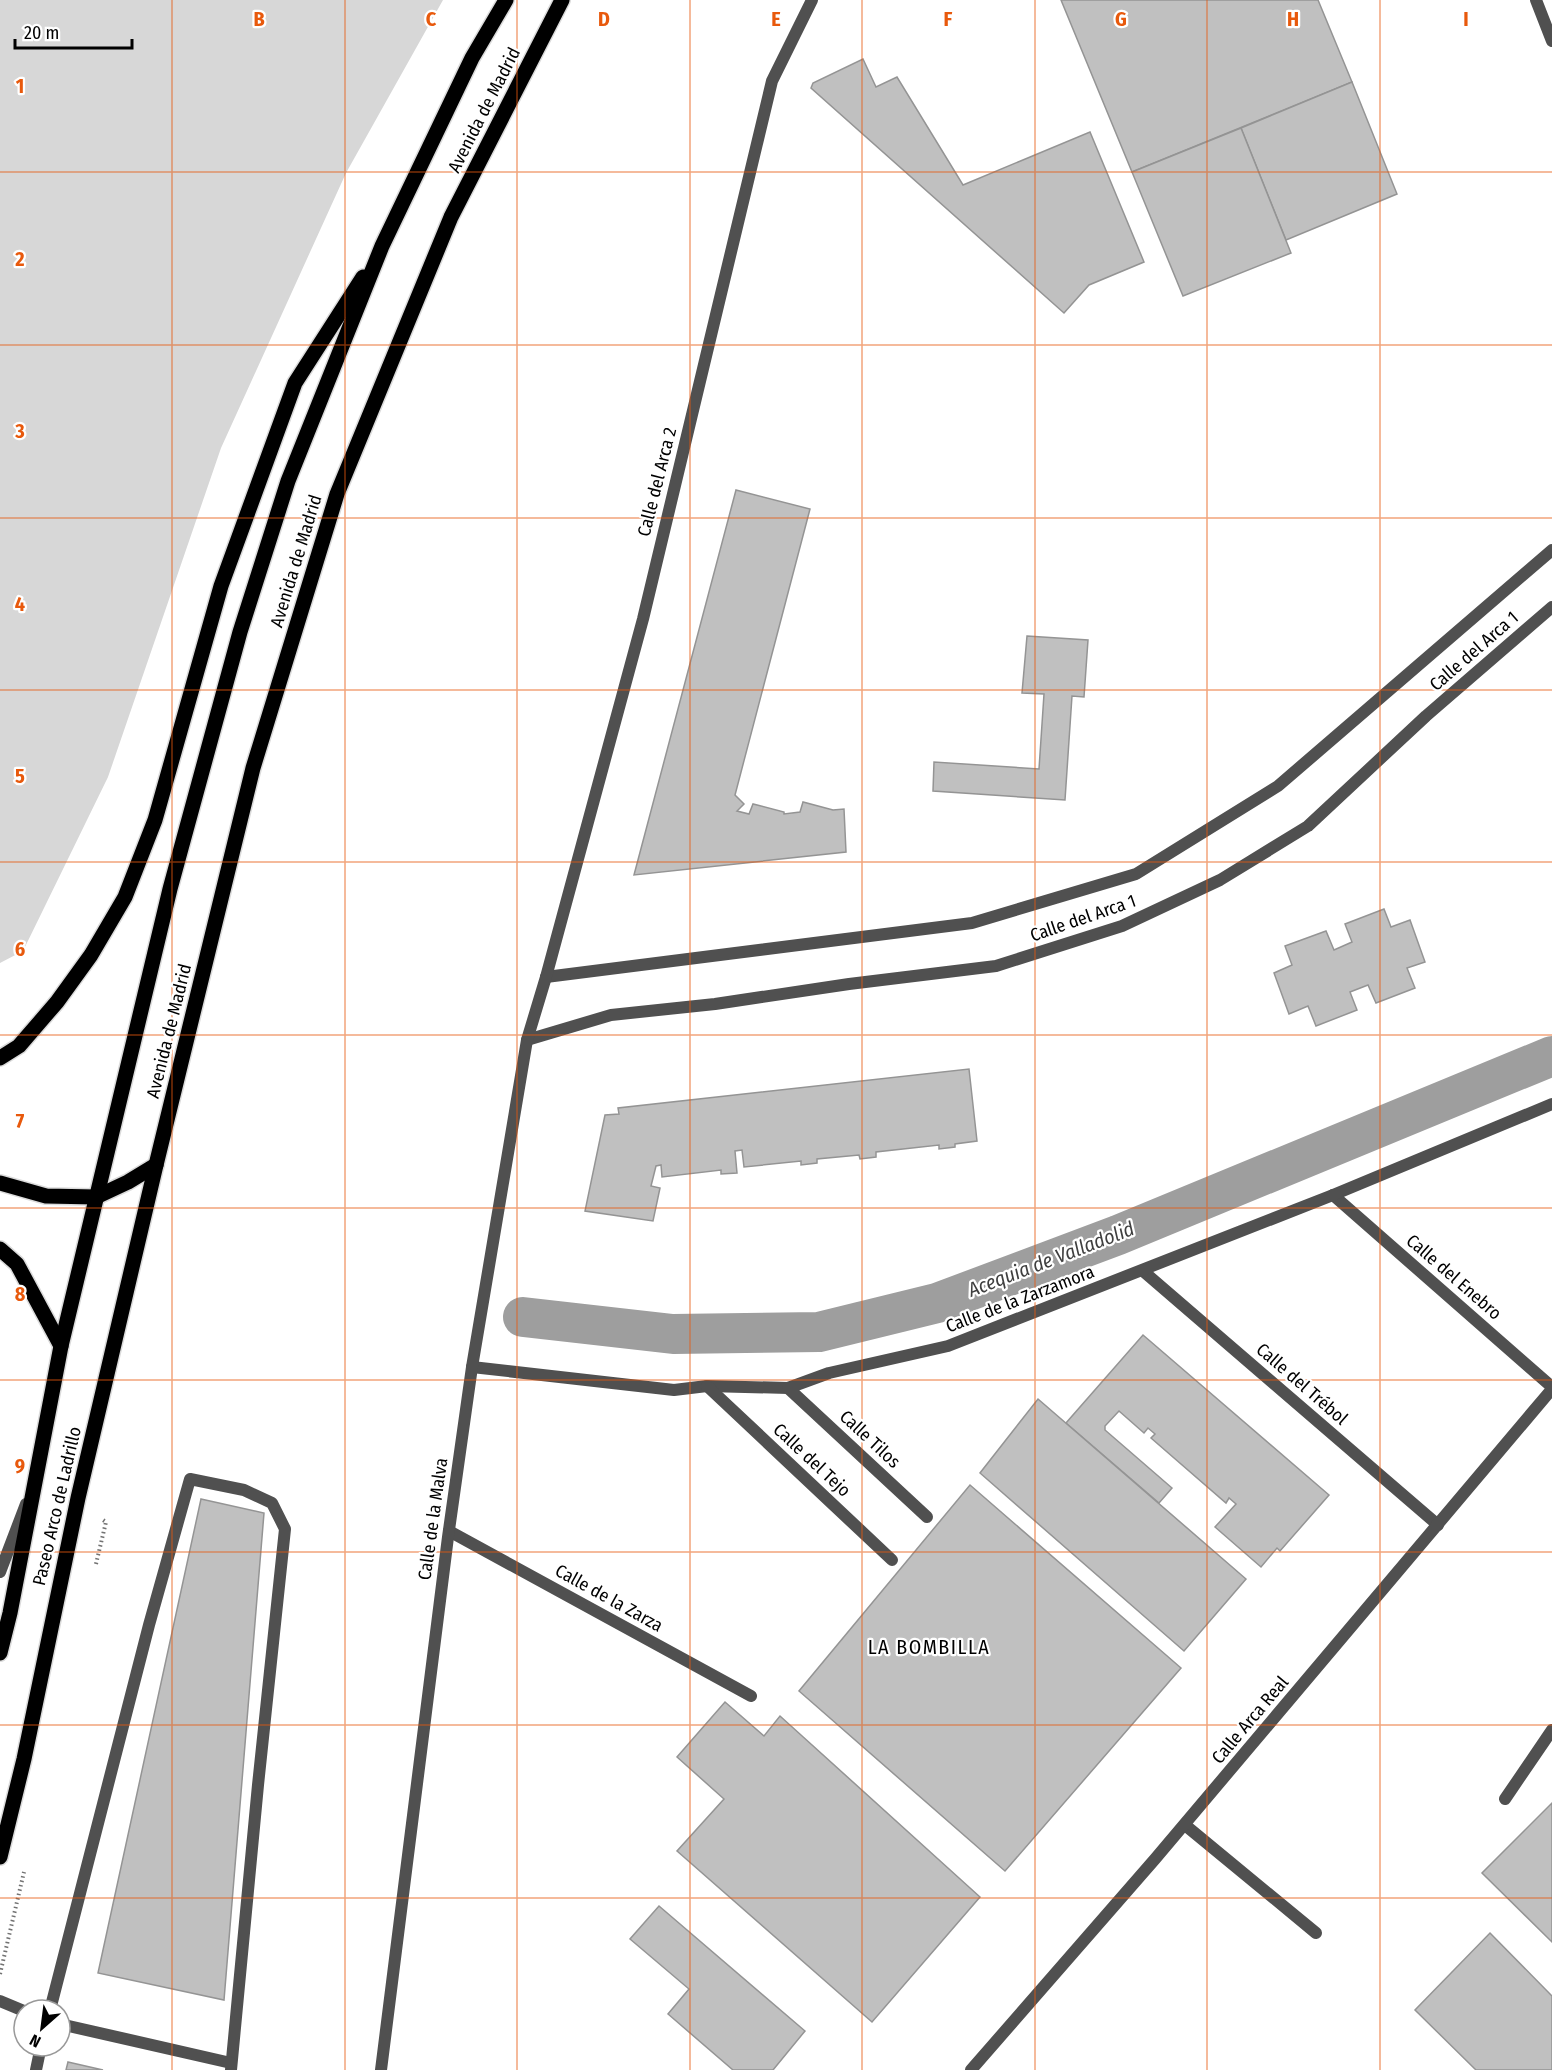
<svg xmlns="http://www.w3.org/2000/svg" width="1552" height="2070" viewBox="0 0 1552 2070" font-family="'Fira Sans Condensed',sans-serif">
<rect width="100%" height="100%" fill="#fff"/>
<polygon fill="#d7d7d7" points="0,0 443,0 346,173 221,448 108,777 23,951 0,963"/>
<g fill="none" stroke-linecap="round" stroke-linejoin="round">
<polyline stroke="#9e9e9e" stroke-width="40" points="523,1317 673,1334 819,1332 937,1303 1118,1235 1552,1056"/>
</g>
<g fill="#c0c0c0" stroke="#949494" stroke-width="1.5">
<polygon points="1061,0 1318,0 1352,82 1132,172"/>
<polygon points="863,59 876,87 897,77 963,185 1090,132 1144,262 1089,285 1064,313 811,88 813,83"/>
<polygon points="1352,82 1397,194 1286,240 1241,128"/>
<polygon points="1241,128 1291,253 1183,296 1132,172"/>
<polygon points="736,490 810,509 735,795 744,804 737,811 749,814 753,804 784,812 784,814 800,812 803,802 833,810 844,809 846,852 634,875"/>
<polygon points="1027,636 1088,640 1084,697 1072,696 1065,800 933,791 934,762 1039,769 1044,694 1022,693"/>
<polygon points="1384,909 1391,927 1410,920 1425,962 1407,968 1415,988 1376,1003 1368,985 1350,992 1357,1010 1316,1026 1308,1006 1289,1014 1274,973 1292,965 1285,946 1326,931 1334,950 1352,942 1345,924"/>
<polygon points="969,1069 977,1141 955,1144 955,1147 939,1149 939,1145 876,1152 876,1157 860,1159 859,1155 817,1159 817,1163 801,1165 801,1161 744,1167 742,1150 735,1151 737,1173 721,1174 721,1170 662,1177 661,1165 656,1166 651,1186 660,1188 653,1221 585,1211 605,1115 619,1114 618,1108"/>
<polygon points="1143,1335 1329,1495 1280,1551 1277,1548 1261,1567 1215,1527 1236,1504 1229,1498 1226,1503 1151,1438 1155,1434 1148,1428 1144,1433 1119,1411 1105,1426 1105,1430 1172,1488 1159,1503 1066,1423"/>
<polygon points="1038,1399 1246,1579 1184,1651 980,1473"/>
<polygon points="970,1485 1181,1668 1005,1871 799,1691"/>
<polygon points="201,1499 264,1513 224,2000 98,1973"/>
<polygon points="725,1702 764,1736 780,1716 980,1897 872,2022 677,1851 724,1799 677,1757"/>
<polygon points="1552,1803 1552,1942 1482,1873"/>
<polygon points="659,1906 805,2031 773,2070 733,2070 668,2014 689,1989 630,1939"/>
<polygon points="1490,1933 1552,1996 1552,2070 1476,2070 1415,2010"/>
<polygon points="68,2062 103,2070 66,2070"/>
</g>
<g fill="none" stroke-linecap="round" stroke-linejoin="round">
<g stroke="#dbdbdb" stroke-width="18">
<g id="primary">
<polyline points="0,1058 19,1046 57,1002 91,955 125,897 155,820 221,586 295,383 363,277"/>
<polyline points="0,1183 46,1196 96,1197 128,1182 156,1165"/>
<polyline points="0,1249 17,1264 61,1346"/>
<polyline points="0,1653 10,1613 61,1346 170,889 240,632 288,481 382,246 472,58 506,0"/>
<polyline points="0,1857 24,1759 78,1498 156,1165 253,768 337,494 451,217 562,0"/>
</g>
</g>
<g stroke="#727272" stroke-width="4" stroke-dasharray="1.5 3" stroke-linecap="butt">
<polyline points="96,1564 106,1522 103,1520"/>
<polyline points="0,1974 24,1872"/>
</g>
<g stroke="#505050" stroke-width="12">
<polyline points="0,1572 26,1504"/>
<polyline points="1505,1799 1552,1730"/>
<polyline points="1185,1825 1316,1933"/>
<polyline points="0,2001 24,2011"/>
<polyline points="50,2010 149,1625 190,1479 244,1490 272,1503 285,1529 258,1785 231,2070"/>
<polyline points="60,2024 231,2063"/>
<polyline points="36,2070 41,2046"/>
</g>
<g stroke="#505050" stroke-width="12">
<polyline points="1536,0 1552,41"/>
<polyline points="546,977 972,923 1136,874 1278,786 1552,550"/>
<polyline points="527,1040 611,1015 715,1004 849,984 996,966 1122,926 1220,880 1308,826 1426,716 1552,607"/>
<polyline points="1333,1195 1552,1387"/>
<polyline points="1143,1271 1438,1525"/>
<polyline points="472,1367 674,1390 707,1386 788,1388 829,1373 948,1346 1333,1195 1552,1104"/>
<polyline points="707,1386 892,1560"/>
<polyline points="788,1388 927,1517"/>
<polyline points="449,1531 751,1696"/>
<polyline points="381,2070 448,1537 472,1367 527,1040 546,977 643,619 772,81 812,0"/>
<polyline points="971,2070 1155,1859 1552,1389"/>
</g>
<use href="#primary" stroke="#000" stroke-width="15"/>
</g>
<path fill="none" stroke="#e8590c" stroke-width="1.5" stroke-opacity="0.55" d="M172,0V2070M345,0V2070M517,0V2070M690,0V2070M862,0V2070M1035,0V2070M1207,0V2070M1380,0V2070M0,172H1552M0,345H1552M0,518H1552M0,690H1552M0,862H1552M0,1035H1552M0,1208H1552M0,1380H1552M0,1552H1552M0,1725H1552M0,1898H1552"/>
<g text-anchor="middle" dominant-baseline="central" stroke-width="4.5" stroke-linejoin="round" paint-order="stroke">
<g font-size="18" fill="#000" stroke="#fff">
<text transform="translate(484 110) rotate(-63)">Avenida de Madrid</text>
<text transform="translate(657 482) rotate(-76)">Calle del Arca 2</text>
<text transform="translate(296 561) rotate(-73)">Avenida de Madrid</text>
<text transform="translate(1474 651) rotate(-41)">Calle del Arca 1</text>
<text transform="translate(1083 918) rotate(-19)">Calle del Arca 1</text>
<text transform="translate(169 1031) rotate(-76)">Avenida de Madrid</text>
<text transform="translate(1454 1277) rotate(41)">Calle del Enebro</text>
<text transform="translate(1020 1299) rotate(-21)">Calle de la Zarzamora</text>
<text transform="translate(1302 1384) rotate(41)">Calle del Trébol</text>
<text transform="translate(870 1439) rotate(43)">Calle Tilos</text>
<text transform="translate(812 1460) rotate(43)">Calle del Tejo</text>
<text transform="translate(57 1506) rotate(-77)">Paseo Arco de Ladrillo</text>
<text transform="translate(433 1519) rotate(-82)">Calle de la Malva</text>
<text transform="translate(609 1598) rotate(29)">Calle de la Zarza</text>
<text transform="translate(1250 1720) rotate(-50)">Calle Arca Real</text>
</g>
<g font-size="20" font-style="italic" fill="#3f3f3f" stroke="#fff">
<text transform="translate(1051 1259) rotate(-21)">Acequia de Valladolid</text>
</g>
<g font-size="20" letter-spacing="1.5" fill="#000" stroke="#fff">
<text x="929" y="1647">LA BOMBILLA</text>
</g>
</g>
<g font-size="20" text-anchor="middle" font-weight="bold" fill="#e8590c" stroke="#fff" stroke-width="4.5" stroke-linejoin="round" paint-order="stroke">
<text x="259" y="26">B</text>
<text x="431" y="26">C</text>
<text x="604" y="26">D</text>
<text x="776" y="26">E</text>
<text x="948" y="26">F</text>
<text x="1121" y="26">G</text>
<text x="1293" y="26">H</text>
<text x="1466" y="26">I</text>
<text x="20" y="93">1</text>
<text x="20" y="266">2</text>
<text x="20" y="438">3</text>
<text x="20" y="611">4</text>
<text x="20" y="783">5</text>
<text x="20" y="956">6</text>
<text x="20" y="1128">7</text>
<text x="20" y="1301">8</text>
<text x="20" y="1473">9</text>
</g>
<g transform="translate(42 2028) rotate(208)"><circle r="28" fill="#ffffff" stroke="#999999" stroke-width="1.5"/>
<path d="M0-4.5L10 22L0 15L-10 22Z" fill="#000000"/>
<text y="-9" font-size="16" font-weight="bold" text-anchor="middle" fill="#000000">N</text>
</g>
<path d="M15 39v9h117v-9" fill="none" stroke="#000000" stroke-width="3"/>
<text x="24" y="39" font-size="18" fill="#000000" stroke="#ffffff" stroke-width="4.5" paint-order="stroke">20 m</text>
</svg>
